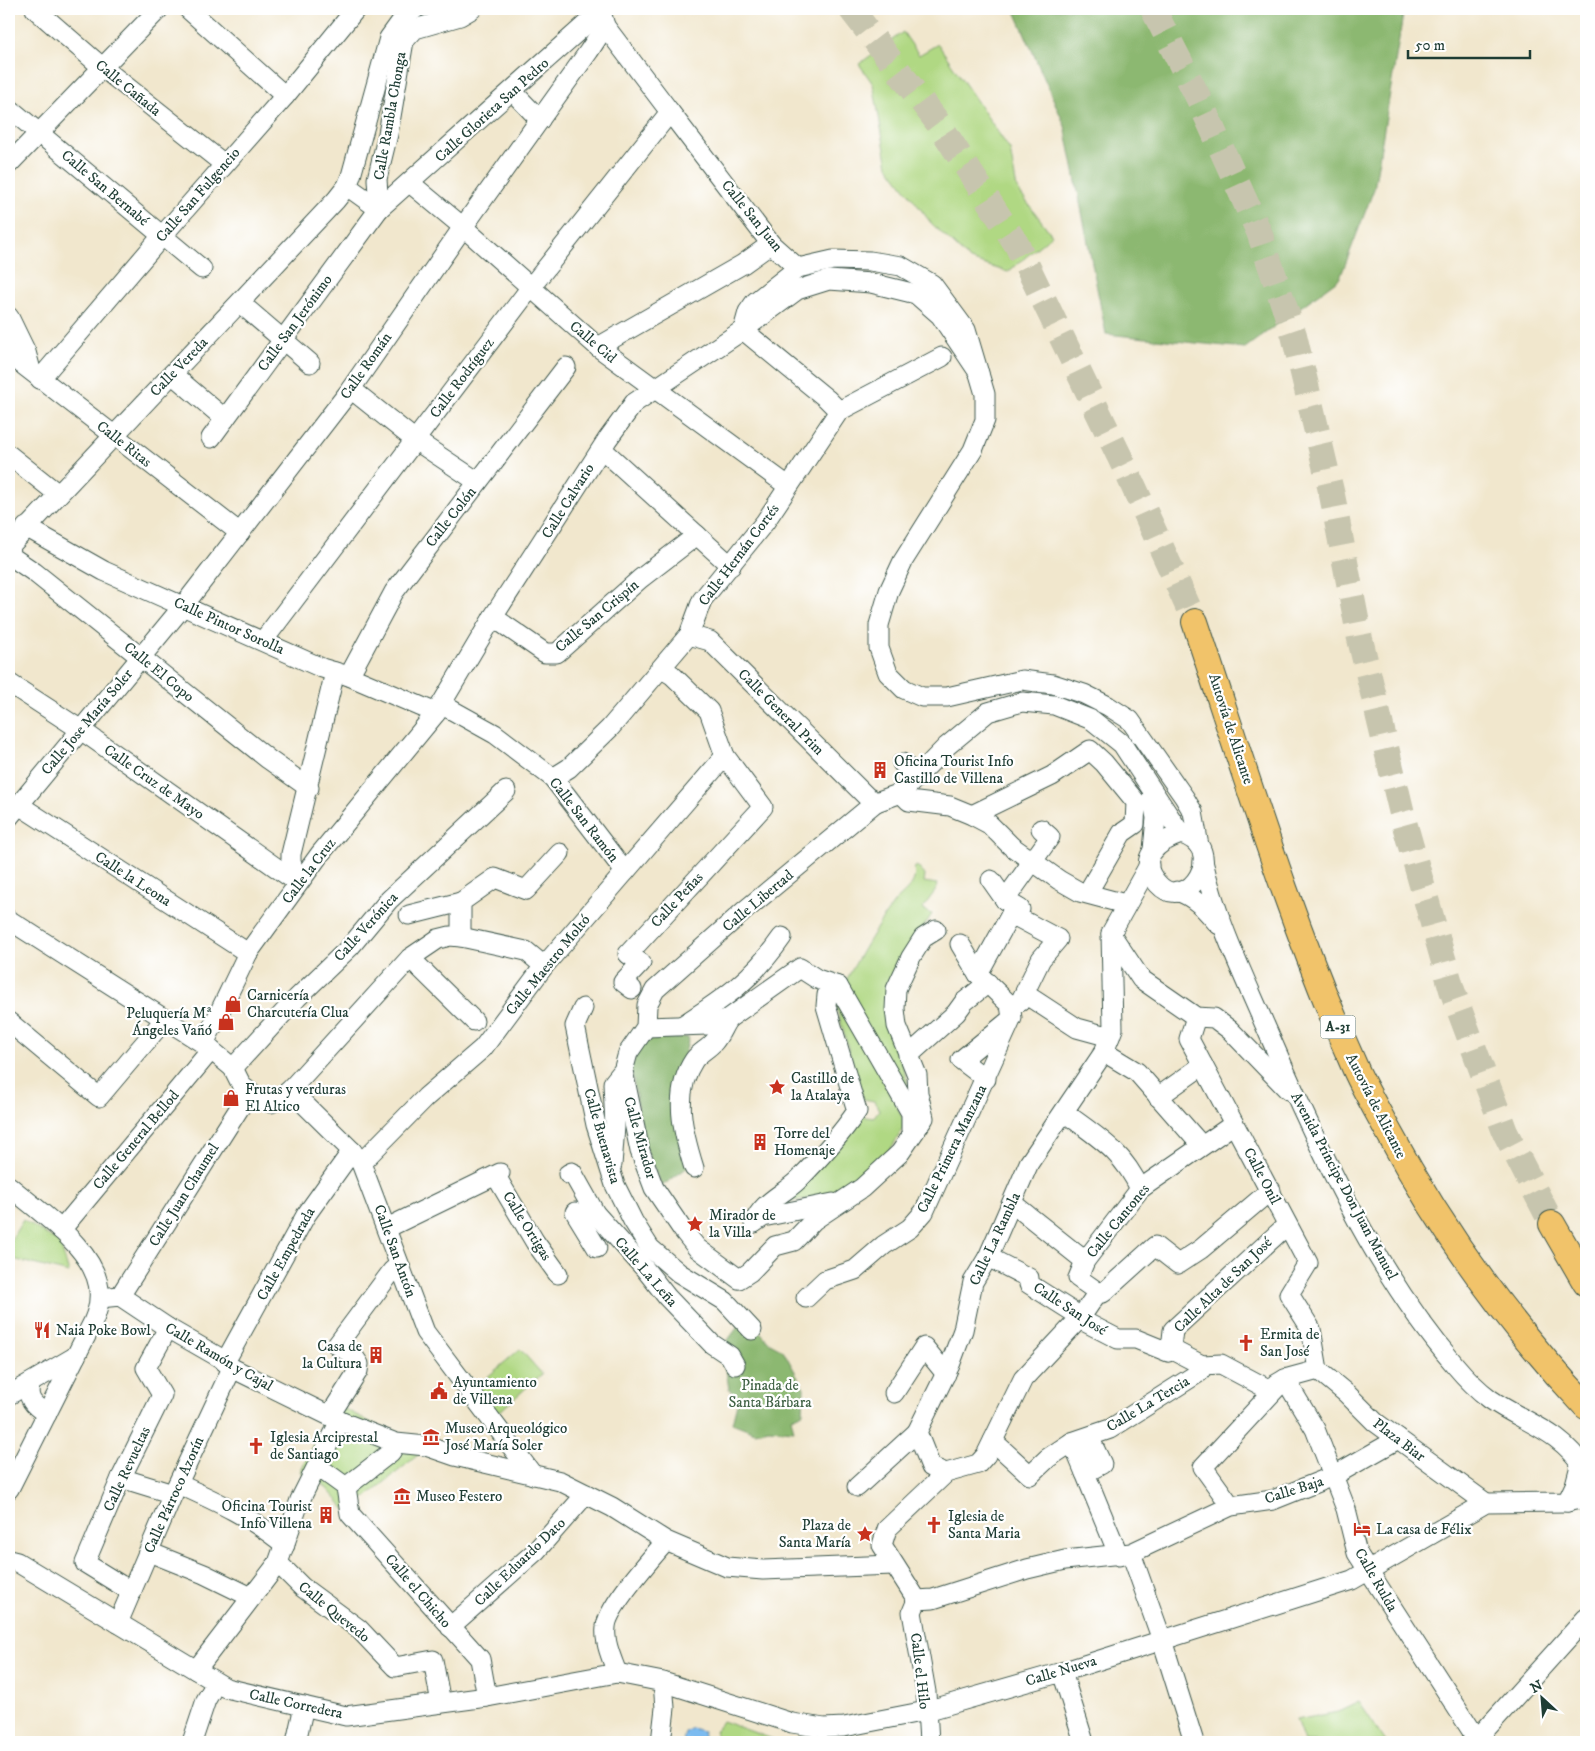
<svg xmlns="http://www.w3.org/2000/svg" width="1595" height="1751" viewBox="0 0 1595 1751" font-family="'IM FELL DW Pica',serif">
<rect width="100%" height="100%" fill="#fff"/>
<filter id="ink" filterUnits="userSpaceOnUse"><feTurbulence type="fractalNoise" baseFrequency=".02" numOctaves="2"/><feDisplacementMap in="SourceGraphic" scale="10" xChannelSelector="R" yChannelSelector="G"/><feConvolveMatrix kernelMatrix="1 2 1 2 8 2 1 2 1" color-interpolation-filters="sRGB"/></filter>
<filter id="wash" filterUnits="userSpaceOnUse"><feTurbulence type="fractalNoise" baseFrequency=".0096" numOctaves="4" result="noise"/><feDisplacementMap in="SourceGraphic" scale="20" xChannelSelector="R" yChannelSelector="G"/><feGaussianBlur stdDeviation="1.12" result="paint"/><feColorMatrix in="noise" values="0 0 0 0 0 0 0 0 0 0 0 0 0 0 0 0 0 1.4 0 .05"/><feComposite in="paint" operator="in"/></filter>
<g filter="url(#wash)">
<rect width="100%" height="100%" fill="#f1e7cd"/>
<g fill="#b0d883" stroke="#688a5c">
<polygon points="903,32 919,55 938,44 1010,150 1017,189 1052,235 1008,272 970,260 931,223 888,166 873,84 859,64"/>
<path d="M917,866L925,875L924,882L937,884L936,890L922,909L932,914L893,973L885,1011L908,1083L900,1086L843,986C859,957 874,929 894,903C904,891 918,885 914,868Z"/>
<polygon points="833,996 882,1075 903,1119 903,1129 887,1155 841,1194 773,1204 860,1116 873,1118 879,1110 874,1101 863,1099"/>
<polygon points="23,1220 60,1243 69,1273 9,1258 9,1243"/>
<polygon points="520,1349 542,1374 491,1419 470,1392"/>
<polygon points="339,1406 424,1450 348,1512 321,1482 300,1472 324,1420"/>
<polygon points="1359,1702 1386,1742 1304,1742 1296,1720 1338,1712"/>
<polygon points="722,1721 781,1742 719,1742 715,1732"/>
</g>
<g fill="#8cb871" stroke="#567a52">
<polygon points="1014,9 1404,9 1374,189 1340,278 1245,348 1106,334 1065,126"/>
<polygon points="657,1033 689,1038 675,1090 688,1167 662,1186 646,1150 631,1068 642,1040"/>
<polygon points="746,1316 770,1343 783,1350 804,1388 803,1413 791,1418 794,1431 769,1429 755,1432 732,1423 738,1399 729,1389 725,1364 716,1356"/>
</g>
<polygon fill="#7bbbf0" stroke="#4d7c92" points="692,1728 703,1731 705,1742 683,1742 685,1732"/>
</g>
<g filter="url(#ink)">
<g fill="none" stroke-linecap="round" stroke-linejoin="round">
<g stroke="#c7c5ae" stroke-width="26" stroke-dasharray="26 13" stroke-linecap="butt">
<polyline points="851,9 939,124 1017,245 1128,474 1195,622"/>
<polyline points="1153,9 1198,97 1259,232 1294,335 1332,495 1360,639 1404,822 1452,990 1505,1132 1552,1224"/>
</g>
<g stroke="#3e564b" stroke-width="21">
<g id="minor">
<polyline points="35,9 103,68 224,164"/>
<polyline points="188,9 285,96"/>
<polyline points="605,26 670,112"/>
<polyline points="513,92 540,120"/>
<polyline points="9,108 202,269"/>
<polyline points="9,164 159,9"/>
<polyline points="410,183 463,227 598,347 788,486"/>
<polyline points="347,186 379,209"/>
<polyline points="379,209 377,179 388,134 404,41 415,29 460,16 472,9"/>
<polyline points="240,303 310,363"/>
<polyline points="9,317 26,352 31,370"/>
<polyline points="743,330 748,312 755,302 798,268 833,260 870,261 901,266 932,284 966,330 985,394 985,420 973,450 903,561 889,591 879,625 879,648 888,673 904,689 922,697 947,697 1022,680 1053,684 1084,694 1108,706 1130,720 1184,797 1193,812 1199,846"/>
<polyline points="743,330 827,399 839,411"/>
<polyline points="598,347 743,264 771,244"/>
<polyline points="9,354 240,533"/>
<polyline points="172,374 225,419"/>
<polyline points="40,379 162,236 285,96 355,10 353,9"/>
<polyline points="351,389 415,440 478,482"/>
<polyline points="211,438 379,209 603,9"/>
<polyline points="602,449 731,566"/>
<polyline points="9,455 58,494"/>
<polyline points="26,527 104,571 322,668 349,676 436,713"/>
<polyline points="9,547 336,200 347,186 351,176 389,38 405,16 415,9"/>
<polyline points="9,555 34,572 268,759 309,788"/>
<polyline points="493,617 545,653 557,653 640,579 697,535"/>
<path d="M689,635L710,641L867,797L876,802L901,793L947,746L988,712L1022,702L1054,705L1092,720L1122,744L1181,834C1230,848 1187,916 1158,884C1135,859 1157,842 1181,834"/>
<polyline points="263,641 531,287 670,112 771,244 798,268"/>
<polyline points="349,676 394,592 566,367"/>
<polyline points="9,683 81,730 298,883"/>
<polyline points="441,706 450,709 495,734 553,778 625,872"/>
<polyline points="902,763 918,776"/>
<polyline points="553,778 569,768 610,728 689,635 702,600 765,522 839,411 942,357"/>
<polyline points="901,793 909,801 950,806 972,815 989,824 1011,846 1059,880 1080,892 1125,904"/>
<polyline points="1152,797 1156,818 1153,850"/>
<polyline points="876,802 744,911 655,990 647,1005 646,1027 628,1053 623,1071 640,1151 654,1188 682,1229 697,1248 739,1279 750,1272 775,1246 794,1241 814,1220 862,1188 900,1153 924,1118 918,1093 917,1075 897,1026 895,1009 896,989 911,957 923,938 936,930"/>
<polyline points="19,805 248,953"/>
<polyline points="972,815 1052,776 1090,750 1104,763 1136,802 1135,824 1122,833 1088,892"/>
<polyline points="9,817 184,605 348,393 461,230 589,51 605,26 601,11"/>
<path d="M1203,861C1216,918 1241,970 1264,1023C1316,1142 1370,1266 1455,1365C1465,1377 1478,1390 1490,1399C1528,1425 1557,1428 1586,1470"/>
<polyline points="991,880 1005,900"/>
<polyline points="298,883 291,862 291,854 335,672"/>
<path d="M1177,891C1195,897 1205,909 1218,924"/>
<polyline points="409,915 461,902"/>
<polyline points="9,920 204,1044 233,1068 242,1086 257,1098 271,1103 276,1101 290,1090 410,958 438,939 450,936 461,937 526,951 544,966"/>
<polyline points="1111,934 1141,979 1196,1017 1214,1018 1230,1030 1288,1090"/>
<polyline points="461,937 461,902 495,878 526,890 560,853"/>
<polyline points="410,958 474,1021"/>
<polyline points="978,974 1011,914"/>
<polyline points="632,989 623,982 641,963 628,954 763,807 725,756 709,711 672,675 662,669"/>
<polyline points="1025,994 1077,1028 1110,1037"/>
<polyline points="1010,1005 1020,1002 1041,959 1058,939 1011,914 1020,909 1005,900 1050,837 1041,829"/>
<polyline points="583,1008 575,1026 596,1125 615,1185 633,1221 650,1248 679,1273 725,1301 752,1330"/>
<polyline points="9,1022 99,1097 165,1019"/>
<path d="M683,1025C725,998 753,979 782,937"/>
<polyline points="646,1027 708,1025 728,1019 800,968 817,979 838,986 911,1113 911,1130"/>
<polyline points="204,1044 248,953 320,854 436,713 493,617 607,440 634,403 743,330 797,290 829,280 871,283 916,294 940,315 979,373"/>
<polyline points="1104,1052 1137,1072 1201,1145"/>
<polyline points="908,1056 956,1013 964,1002 988,983"/>
<polyline points="233,1068 297,998 350,947 389,900 506,791"/>
<polyline points="986,1079 961,1060 1010,1020"/>
<polyline points="290,1090 352,1151 361,1163 425,1332 533,1475"/>
<polyline points="1158,1097 1203,1065"/>
<path d="M1064,1112C1097,1137 1122,1150 1140,1189"/>
<polyline points="361,1163 426,1097 483,1048 544,966 725,756"/>
<polyline points="612,1165 615,1127 613,1083 621,1073"/>
<path d="M694,1168C683,1133 672,1093 694,1060C699,1053 708,1049 714,1042C720,1035 723,1026 728,1019"/>
<polyline points="568,1174 572,1172 595,1213 645,1269 667,1297 712,1344 730,1356 735,1365"/>
<polyline points="496,1176 535,1242 558,1274"/>
<path d="M9,1186C39,1212 104,1254 99,1299C99,1307 96,1315 93,1322L9,1489"/>
<polyline points="1012,1203 1085,1261"/>
<polyline points="575,1212 597,1248"/>
<path d="M754,1223C761,1203 782,1195 797,1181C819,1159 840,1136 857,1111L826,1006L827,995L838,986"/>
<polyline points="754,1223 763,1217 833,1203"/>
<polyline points="387,1228 500,1173"/>
<polyline points="61,1230 211,1050"/>
<polyline points="988,1257 1029,1278 1029,1284 1081,1317 1085,1322 1118,1339 1136,1339 1168,1352 1171,1349 1202,1365 1221,1364 1268,1389 1285,1379 1318,1370 1311,1329 1289,1294 1308,1263 1189,1039 1196,1017"/>
<polyline points="1098,1292 1078,1278 1085,1261 1140,1189 1234,1124"/>
<polyline points="1098,1292 1103,1293 1155,1246 1178,1264 1201,1249 1271,1190"/>
<polyline points="120,1296 249,1093"/>
<polyline points="100,1298 120,1296 168,1328 222,1359 232,1368 340,1421 396,1443 426,1446 455,1456 560,1481 612,1507 666,1541 727,1567 763,1570 893,1565"/>
<polyline points="806,1298 825,1280 855,1270 884,1245 910,1228 924,1212 1012,1018 1010,1005 978,974 960,944"/>
<polyline points="1171,1349 1173,1330 1287,1225"/>
<polyline points="225,1362 306,1215 352,1151"/>
<polyline points="1318,1370 1347,1394 1375,1422 1486,1503"/>
<polyline points="1285,1379 1315,1429 1346,1509 1357,1553 1479,1742"/>
<path d="M31,1383C25,1398 34,1406 47,1414"/>
<polyline points="894,1393 924,1347 946,1374"/>
<polyline points="9,1395 76,1356"/>
<polyline points="330,1415 358,1371 359,1364 353,1355 337,1345 392,1271 399,1265"/>
<polyline points="340,1421 317,1466 346,1487 391,1452 396,1443"/>
<polyline points="993,1441 1030,1475 1048,1458 1072,1442 1110,1429 1200,1372 1202,1365"/>
<polyline points="1072,1442 1085,1473 1102,1464 1089,1437"/>
<polyline points="946,1473 931,1467 917,1432 950,1365 963,1330 973,1282 988,1257 1029,1163 1104,1052 1113,1029 1111,933 1149,865"/>
<polyline points="1085,1473 1119,1556"/>
<polyline points="121,1478 173,1494"/>
<path d="M178,1484C216,1501 253,1518 285,1545"/>
<polyline points="346,1487 350,1514 480,1659 487,1697"/>
<polyline points="857,1487 917,1432"/>
<polyline points="1567,1502 1575,1485 1581,1462"/>
<polyline points="1231,1506 1203,1467 1281,1383"/>
<polyline points="149,1552 204,1574 251,1597"/>
<polyline points="1131,1553 1162,1640 1194,1742"/>
<polyline points="9,1560 17,1562 226,1688 346,1716 487,1697 617,1673 663,1682 792,1723 824,1728 844,1727 926,1711 1062,1672 1352,1580 1486,1503 1567,1502 1586,1498"/>
<polyline points="278,1563 302,1587 359,1629 395,1667 433,1660 441,1703"/>
<polyline points="132,1592 85,1563 121,1478 162,1395 146,1368 168,1328"/>
<polyline points="917,1600 933,1599 1027,1569 1065,1560 1131,1553 1231,1506 1273,1500 1333,1476 1398,1439"/>
<polyline points="917,1600 882,1545 887,1529 946,1473 978,1464 986,1455 1023,1379 1081,1317 1098,1292"/>
<polyline points="917,1600 912,1612 926,1692 929,1742"/>
<polyline points="118,1623 173,1494 232,1368"/>
<polyline points="450,1627 536,1551 586,1494"/>
<polyline points="196,1670 278,1563 300,1500 317,1466"/>
<polyline points="1062,1672 1084,1742"/>
<path d="M617,1673C612,1659 604,1642 606,1627C607,1607 652,1558 666,1541"/>
<polyline points="192,1742 206,1700 216,1683"/>
<polyline points="296,1742 304,1706"/>
<polyline points="661,1742 665,1708 663,1682"/>
<polyline points="1471,1742 1477,1739 1586,1618"/>
</g>
</g>
<g stroke="#3e564b" stroke-width="28">
<g id="highway">
<path d="M1195,622C1245,772 1291,925 1356,1070C1365,1090 1377,1110 1387,1129C1441,1230 1508,1323 1586,1406"/>
<polyline points="1552,1224 1586,1283"/>
</g>
</g>
<use href="#minor" stroke="#fff" stroke-width="19"/>
<use href="#highway" stroke="#f1c36a" stroke-width="26"/>
</g>
</g>
<defs>
<g id="building-bare" transform="scale(1.35)"><path d="M-4-6H4V6H1V3H-1V6H-4ZM-2.5-4.3h1.7v1.8h-1.7ZM.8-4.3h1.7v1.8H.8ZM-2.5-1h1.7V.8h-1.7ZM.8-1h1.7V.8H.8Z" fill="#c8321e" stroke="#fff" stroke-width="2.5" paint-order="stroke"/></g>
<g id="shop-bare" transform="scale(1.35)"><path d="M-5-2.5h2.3a2.7 3.5 0 0 1 5.4 0H5L5.5 6h-11ZM-1.5-2.5h3a1.5 2.3 0 0 0-3 0Z" fill="#c8321e" stroke="#fff" stroke-width="2.5" paint-order="stroke"/></g>
<g id="sight-bare" transform="scale(1.35)"><path d="M0-6L1.8-2.2L6-1.7L2.9 1.2L3.7 5.4L0 3.3L-3.7 5.4L-2.9 1.2L-6-1.7L-1.8-2.2Z" fill="#c8321e" stroke="#fff" stroke-width="2.5" paint-order="stroke"/></g>
<g id="restaurant-bare" transform="scale(1.35)"><path d="M-5-6h1v4h1v-4h1v4h1v-4h1v5L-1.5 .5V6h-2V.5L-5-1ZM5-6V6H3V1.5H1.5Q1.5-4 5-6Z" fill="#c8321e" stroke="#fff" stroke-width="2.5" paint-order="stroke"/></g>
<g id="church-bare" transform="scale(1.35)"><path d="M-1.2-6h2.4v3.5h3.3v2.4h-3.3V6h-2.4V-.1h-3.3v-2.4h3.3Z" fill="#c8321e" stroke="#fff" stroke-width="2.5" paint-order="stroke"/></g>
<g id="civic-bare" transform="scale(1.35)"><path d="M-.6-6.5H3V-4.5H.6V-3L4-1V1h2V6H-6V1h2V-1L-.6-3ZM-1.2 2.5V6h2.4V2.5Z" fill="#c8321e" stroke="#fff" stroke-width="2.5" paint-order="stroke"/></g>
<g id="museum-bare" transform="scale(1.35)"><path d="M0-6L6-3V-2H-6V-3ZM-5-1h2V3h-2ZM-1-1h2V3h-2ZM3-1h2V3H3ZM-6 4H6V6H-6Z" fill="#c8321e" stroke="#fff" stroke-width="2.5" paint-order="stroke"/></g>
<g id="hotel-bare" transform="scale(1.35)"><path d="M-6-4.5h1.5V1H6V5H4.5V3h-9V5H-6ZM-4 0a1.8 1.8 0 1 1 3.6 0ZM.5 0V-2.5h3Q6-2.5 6 0Z" fill="#c8321e" stroke="#fff" stroke-width="2.5" paint-order="stroke"/></g>
</defs>
<g fill-rule="evenodd">
<use href="#building-bare" x="880" y="770"/>
<use href="#shop-bare" x="233" y="1004"/>
<use href="#shop-bare" x="226" y="1022"/>
<use href="#sight-bare" x="777" y="1087"/>
<use href="#shop-bare" x="231" y="1098"/>
<use href="#building-bare" x="760" y="1142"/>
<use href="#sight-bare" x="695" y="1224"/>
<use href="#restaurant-bare" x="42" y="1330"/>
<use href="#church-bare" x="1246" y="1343"/>
<use href="#building-bare" x="376" y="1355"/>
<use href="#civic-bare" x="439" y="1391"/>
<use href="#museum-bare" x="431" y="1437"/>
<use href="#church-bare" x="256" y="1446"/>
<use href="#museum-bare" x="402" y="1496"/>
<use href="#building-bare" x="326" y="1515"/>
<use href="#church-bare" x="934" y="1525"/>
<use href="#hotel-bare" x="1362" y="1529"/>
<use href="#sight-bare" x="865" y="1534"/>
</g>
<g text-anchor="middle" dominant-baseline="central" stroke-width="4.5" stroke-linejoin="round" paint-order="stroke">
<rect fill="#fff" stroke="#627771" stroke-width="1" x="1320.5" y="1015.5" width="35" height="23" rx="4"/>
<g font-size="14" font-weight="bold" fill="#1f3d34">
<text x="1338" y="1027">A-31</text>
</g>
<g font-size="15" fill="#1f3d34" stroke="#fff">
<text transform="translate(128 88) rotate(39)">Calle Cañada</text>
<text transform="translate(492 110) rotate(-42)">Calle Glorieta San Pedro</text>
<text transform="translate(390 116) rotate(-80)">Calle Rambla Chonga</text>
<text transform="translate(105 188) rotate(40)">Calle San Bernabé</text>
<text transform="translate(198 195) rotate(-49)">Calle San Fulgencio</text>
<text transform="translate(752 216) rotate(51)">Calle San Juan</text>
<text transform="translate(295 323) rotate(-54)">Calle San Jerónimo</text>
<text transform="translate(593 342) rotate(40)">Calle Cid</text>
<text transform="translate(366 366) rotate(-55)">Calle Román</text>
<text transform="translate(179 367) rotate(-46)">Calle Vereda</text>
<text transform="translate(462 378) rotate(-53)">Calle Rodríguez</text>
<text transform="translate(124 444) rotate(38)">Calle Ritas</text>
<text transform="translate(568 501) rotate(-58)">Calle Calvario</text>
<text transform="translate(451 517) rotate(-52)">Calle Colón</text>
<text transform="translate(739 555) rotate(-53)">Calle Hernán Cortés</text>
<text transform="translate(597 616) rotate(-40)">Calle San Crispín</text>
<text transform="translate(229 626) rotate(24)">Calle Pintor Sorolla</text>
<text transform="translate(159 672) rotate(39)">Calle El Copo</text>
<text transform="translate(781 712) rotate(45)">Calle General Prim</text>
<text transform="translate(87 722) rotate(-50)">Calle Jose María Soler</text>
<text transform="translate(1231 729) rotate(72)">Autovía de Alicante</text>
<text transform="translate(154 782) rotate(35)">Calle Cruz de Mayo</text>
<text transform="translate(584 820) rotate(52)">Calle San Ramón</text>
<text transform="translate(309 871) rotate(-53)">Calle la Cruz</text>
<text transform="translate(133 879) rotate(33)">Calle la Leona</text>
<text transform="translate(677 900) rotate(-47)">Calle Peñas</text>
<text transform="translate(758 901) rotate(-40)">Calle Libertad</text>
<text transform="translate(366 927) rotate(-48)">Calle Verónica</text>
<text transform="translate(548 965) rotate(-51)">Calle Maestro Moltó</text>
<text transform="translate(1376 1106) rotate(63)">Autovía de Alicante</text>
<text transform="translate(602 1136) rotate(74)">Calle Buenavista</text>
<text transform="translate(640 1138) rotate(74)">Calle Mirador</text>
<text transform="translate(136 1140) rotate(-50)">Calle General Bellod</text>
<text transform="translate(952 1149) rotate(-64)">Calle Primera Manzana</text>
<text transform="translate(1262 1176) rotate(62)">Calle Onil</text>
<text transform="translate(1344 1186) rotate(62)">Avenida Príncipe Don Juan Manuel</text>
<text transform="translate(184 1195) rotate(-58)">Calle Juan Chaumel</text>
<text transform="translate(1118 1221) rotate(-51)">Calle Cantones</text>
<text transform="translate(527 1226) rotate(58)">Calle Ortigas</text>
<text transform="translate(995 1239) rotate(-65)">Calle La Rambla</text>
<text transform="translate(395 1251) rotate(70)">Calle San Antón</text>
<text transform="translate(286 1254) rotate(-61)">Calle Empedrada</text>
<text transform="translate(646 1272) rotate(49)">Calle La Leña</text>
<text transform="translate(1223 1285) rotate(-44)">Calle Alta de San José</text>
<text transform="translate(1070 1309) rotate(33)">Calle San José</text>
<text transform="translate(219 1357) rotate(30)">Calle Ramón y Cajal</text>
<text transform="translate(1148 1404) rotate(-31)">Calle La Tercia</text>
<text transform="translate(1399 1440) rotate(37)">Plaza Biar</text>
<text transform="translate(127 1469) rotate(-65)">Calle Revueltas</text>
<text transform="translate(1294 1490) rotate(-18)">Calle Baja</text>
<text transform="translate(174 1495) rotate(-66)">Calle Párroco Azorín</text>
<text transform="translate(520 1562) rotate(-44)">Calle Eduardo Dato</text>
<text transform="translate(1376 1580) rotate(60)">Calle Rulda</text>
<text transform="translate(418 1591) rotate(49)">Calle el Chicho</text>
<text transform="translate(334 1612) rotate(39)">Calle Quevedo</text>
<text transform="translate(920 1671) rotate(83)">Calle el Hilo</text>
<text transform="translate(1061 1671) rotate(-17)">Calle Nueva</text>
<text transform="translate(296 1704) rotate(12)">Calle Corredera</text>
</g>
<g font-size="15" fill="#1f3d34" stroke="#fff" text-anchor="start">
<text x="894" y="761">Oficina Tourist Info<tspan x="894" dy="17">Castillo de Villena</tspan></text>
<text x="247" y="995">Carnicería<tspan x="247" dy="17">Charcutería Clua</tspan></text>
<text x="212" y="1013" text-anchor="end">Peluquería Mª<tspan x="212" dy="17">Ángeles Vañó</tspan></text>
<text x="791" y="1078">Castillo de<tspan x="791" dy="17">la Atalaya</tspan></text>
<text x="245" y="1089">Frutas y verduras<tspan x="245" dy="17">El Altico</tspan></text>
<text x="774" y="1133">Torre del<tspan x="774" dy="17">Homenaje</tspan></text>
<text x="709" y="1215">Mirador de<tspan x="709" dy="17">la Villa</tspan></text>
<text x="56" y="1330">Naia Poke Bowl</text>
<text x="1260" y="1334">Ermita de<tspan x="1260" dy="17">San José</tspan></text>
<text x="362" y="1346" text-anchor="end">Casa de<tspan x="362" dy="17">la Cultura</tspan></text>
<text x="453" y="1382">Ayuntamiento<tspan x="453" dy="17">de Villena</tspan></text>
<text x="445" y="1428">Museo Arqueológico<tspan x="445" dy="17">José María Soler</tspan></text>
<text x="270" y="1437">Iglesia Arciprestal<tspan x="270" dy="17">de Santiago</tspan></text>
<text x="416" y="1496">Museo Festero</text>
<text x="312" y="1506" text-anchor="end">Oficina Tourist<tspan x="312" dy="17">Info Villena</tspan></text>
<text x="948" y="1516">Iglesia de<tspan x="948" dy="17">Santa Maria</tspan></text>
<text x="851" y="1525" text-anchor="end">Plaza de<tspan x="851" dy="17">Santa María</tspan></text>
<text x="1376" y="1529">La casa de Félix</text>
</g>
<g font-size="15" fill="#436448" stroke="#fff">
<text x="770" y="1385">Pinada de<tspan x="770" dy="17">Santa Bárbara</tspan></text>
</g>
</g>
<rect width="1595" height="1751" fill="none" stroke="#fff" stroke-width="30"/>
<g transform="translate(1542 1698) rotate(334)" stroke="#ffffff" stroke-width="4" paint-order="stroke">
<path d="M0-4L9 19L0 12L-9 19Z" fill="#1f3d34"/>
<text y="-8" font-size="14" font-weight="bold" text-anchor="middle" fill="#1f3d34">N</text>
</g>
<path d="M1408 50v8h122v-8" fill="none" stroke="#1f3d34" stroke-width="2.5"/>
<text x="1415" y="50" font-size="15" fill="#1f3d34" stroke="#ffffff" stroke-width="4" paint-order="stroke">50 m</text>
</svg>
